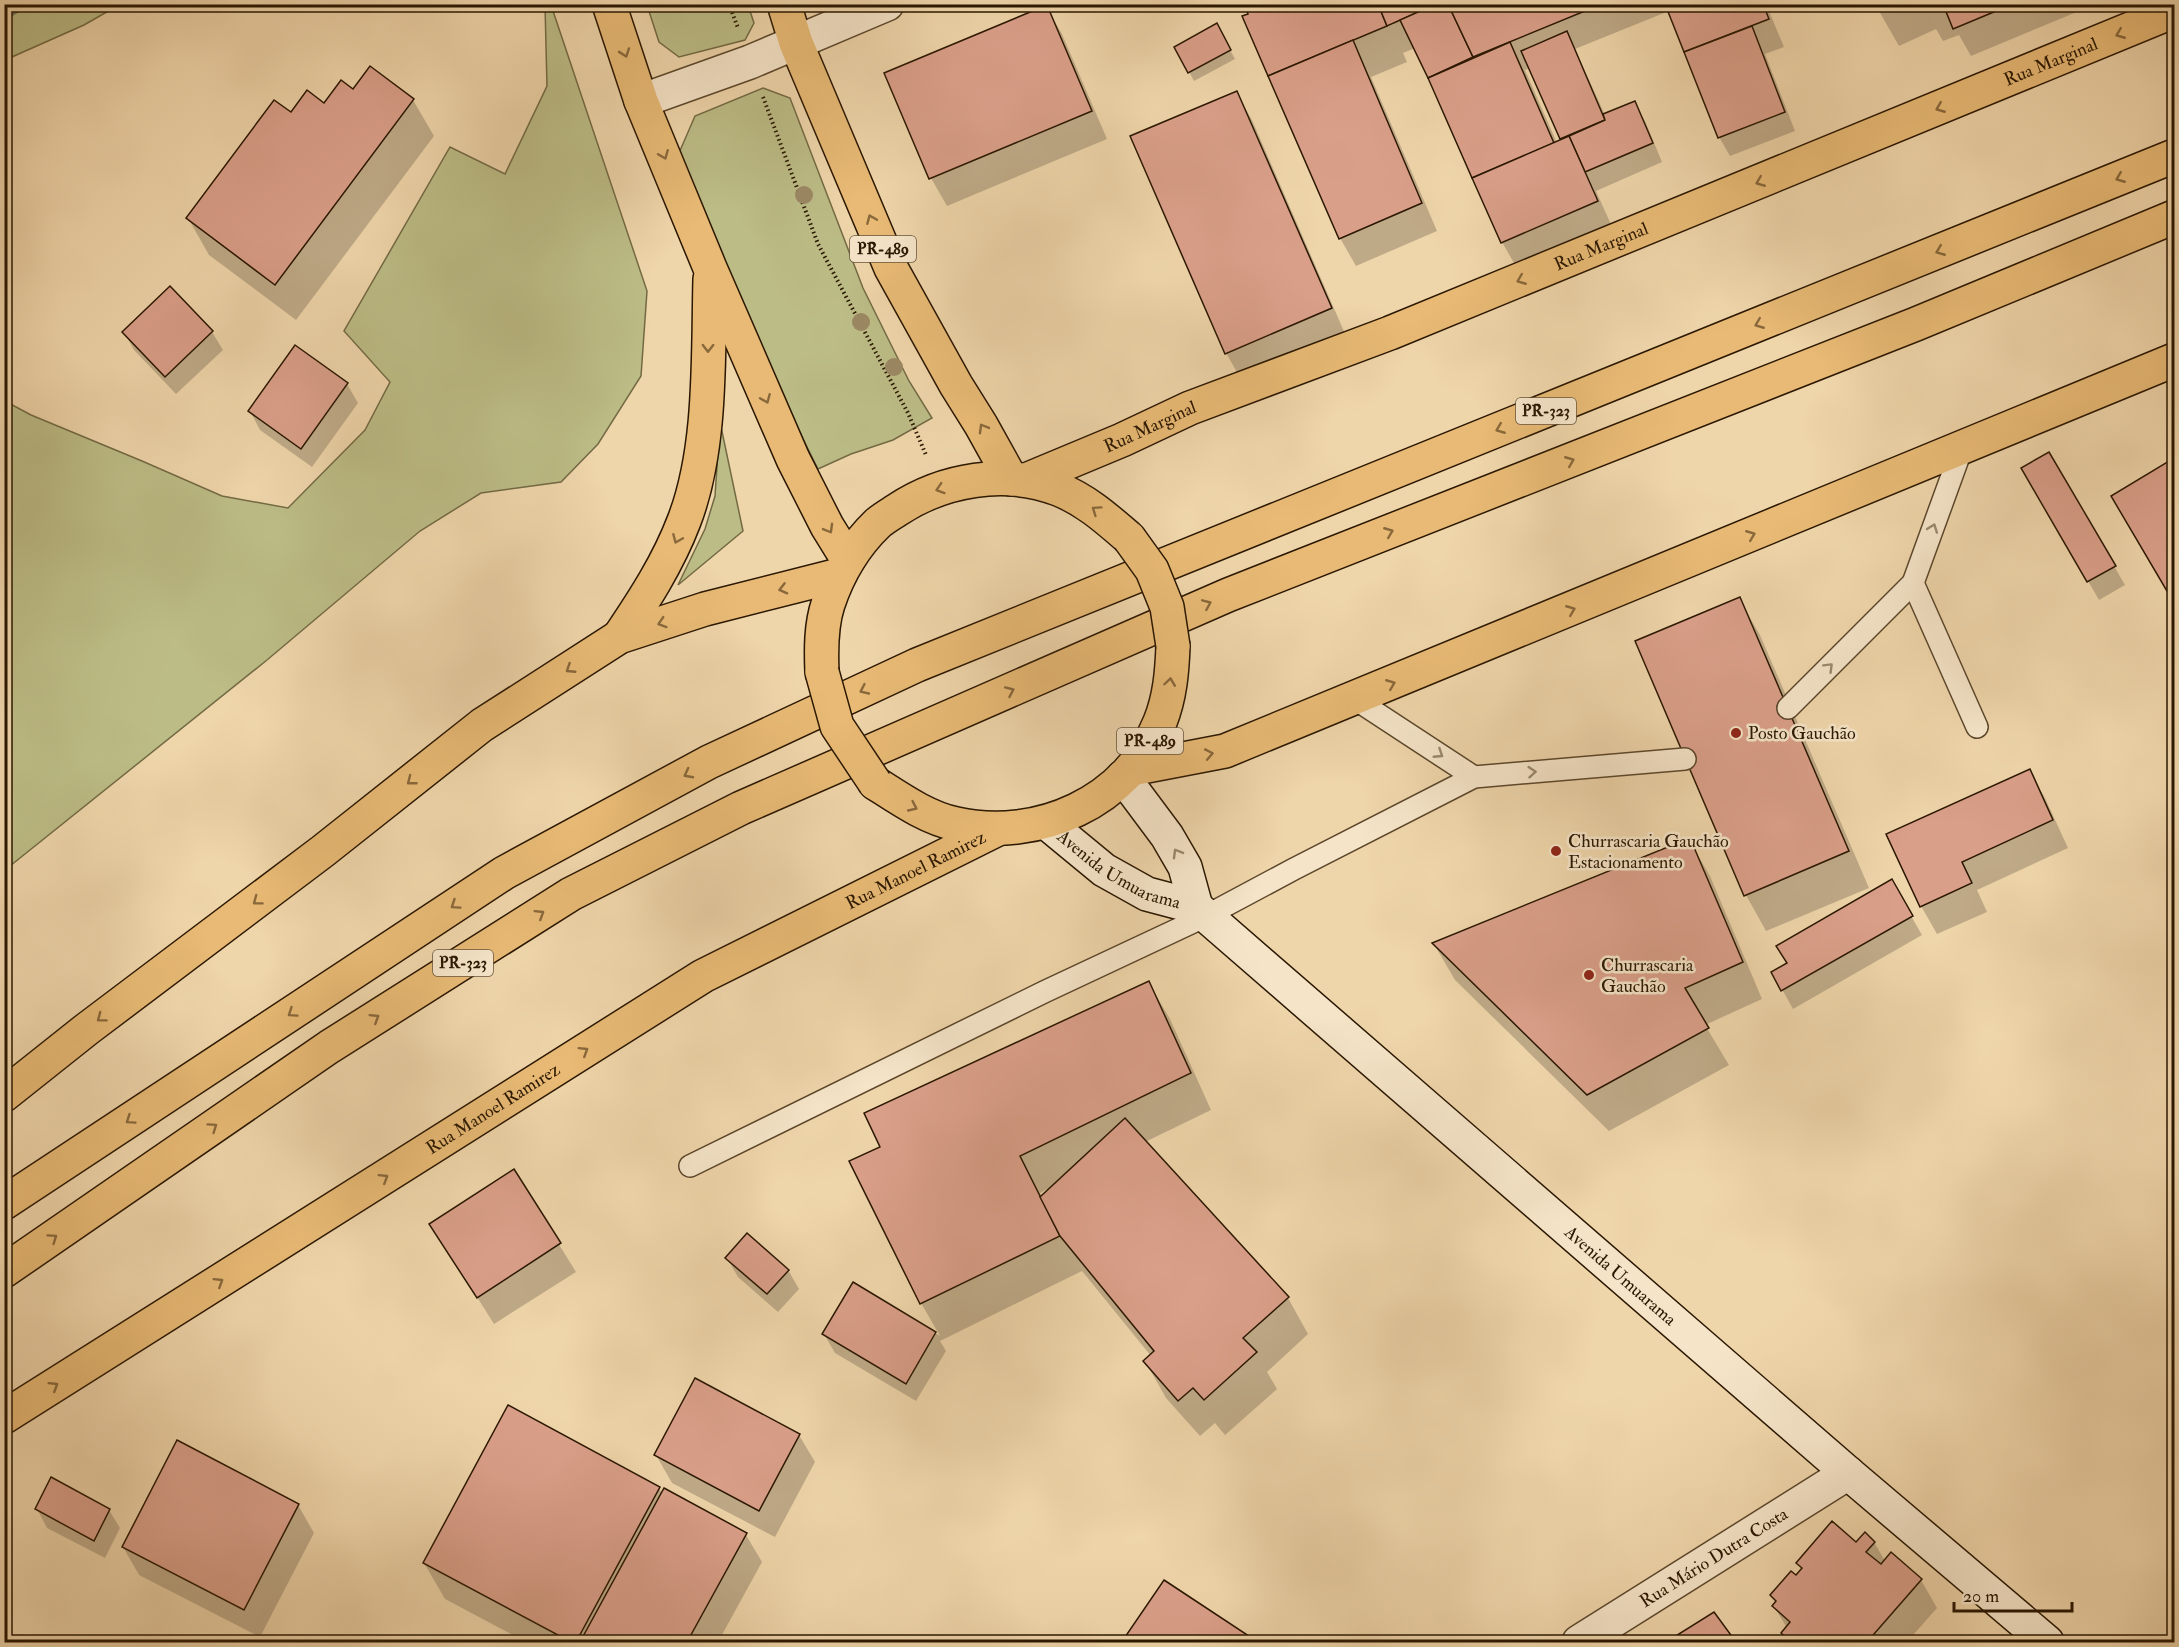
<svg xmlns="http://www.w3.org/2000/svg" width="2179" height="1647" viewBox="0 0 2179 1647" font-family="'IM FELL Double Pica',serif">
<rect width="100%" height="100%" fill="#efd5aa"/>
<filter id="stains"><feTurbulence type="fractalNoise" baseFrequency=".00333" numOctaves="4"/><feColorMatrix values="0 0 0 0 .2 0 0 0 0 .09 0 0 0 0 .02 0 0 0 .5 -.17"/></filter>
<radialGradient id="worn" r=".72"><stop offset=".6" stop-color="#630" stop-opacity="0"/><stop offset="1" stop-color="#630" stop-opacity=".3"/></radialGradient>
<g fill="#bcbc86" stroke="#736a44" stroke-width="1.5">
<polygon points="4,5 5,4 119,5 84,25 5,60"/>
<polygon points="545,5 551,5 647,291 641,376 598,444 561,482 481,493 420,531 267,660 5,870 5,401 31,415 142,461 222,496 288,508 365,430 390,382 344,331 450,147 505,174 547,86"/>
<polygon points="647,5 748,5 754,23 745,40 679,57 659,42"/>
<polygon points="763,88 790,98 863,288 909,381 932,418 893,440 851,454 818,469 774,381 679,153 695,116"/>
<polygon points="720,422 743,531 678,585 705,529 715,496"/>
</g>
<g fill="#0003" fill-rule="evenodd">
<path d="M1246,4H1660L1664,13L1575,49L1605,115L1634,103L1645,121L1662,162L1596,191L1613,229L1518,270L1502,242L1415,48L1403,53L1407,62L1371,77L1437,231L1356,266L1340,238L1269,75ZM1393,21L1394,24L1271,76ZM1530,68L1562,141L1557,143L1525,70Z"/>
<polygon points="1667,4 1766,4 1784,47 1765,54 1795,131 1730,156 1719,137"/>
<polygon points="1875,4 2096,4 1971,56 1959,35 1943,41 1936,29 1899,46"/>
<polygon points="1046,7 1062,34 1107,139 947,206 931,178 886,74"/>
<polygon points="1216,25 1235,59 1194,81 1176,47"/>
<polygon points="354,91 413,100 434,136 296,320 209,255 188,218 291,114 324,105"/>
<polygon points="1236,92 1252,120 1346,336 1242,381 1226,353"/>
<polygon points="124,332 212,332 223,350 176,394 134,350"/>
<polygon points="347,384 358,403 312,467 260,430 250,411"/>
<polygon points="2049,454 2125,585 2099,600 2023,468"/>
<polygon points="2174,460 2174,601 2113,496"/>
<polygon points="1739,599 1760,635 1869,888 1766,931 1746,895"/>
<polygon points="2029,771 2045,798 2068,848 1977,890 1987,912 1937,934 1921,906"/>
<polygon points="1689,840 1710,876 1762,999 1705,1025 1729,1065 1609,1131 1455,980 1434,944"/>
<polygon points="1891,881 1922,935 1793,1009 1773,973 1789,964"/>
<path d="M1149,983L1170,1019L1211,1110L1145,1142L1288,1298L1308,1334L1267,1372L1277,1389L1225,1435L1215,1423L1200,1436L1166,1398L1145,1361L1151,1356L1082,1271L940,1341L946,1351L916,1401L835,1353L824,1334L854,1284L940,1336L921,1303L882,1148ZM1051,1187L1042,1197L1040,1193Z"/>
<polygon points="514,1172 576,1272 494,1324 431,1224"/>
<polygon points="727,1258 788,1270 799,1289 778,1312 738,1277"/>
<polygon points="799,1435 815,1462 775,1537 672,1483 656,1455"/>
<polygon points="659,1488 662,1494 746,1535 762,1562 718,1642 526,1642 445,1599 424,1563"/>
<polygon points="298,1505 314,1533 260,1637 139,1575 123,1547"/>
<polygon points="37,1509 109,1510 120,1528 105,1558 47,1528"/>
<polygon points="1874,1542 1885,1561 1921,1580 1937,1608 1907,1642 1788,1642 1782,1633 1787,1628 1774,1606 1776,1603 1771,1595 1802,1570 1798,1563 1856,1544"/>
<polygon points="1164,1582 1255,1642 1126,1642 1125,1641"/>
<polygon points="1714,1614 1734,1642 1669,1642"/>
</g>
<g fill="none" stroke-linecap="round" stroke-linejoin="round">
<polyline stroke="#6e776b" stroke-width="12" points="4,14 21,4"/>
</g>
<g fill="#da9f89" stroke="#2a1701" stroke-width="1.5">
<polygon points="1244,4 1378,4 1387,26 1268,76 1242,16 1248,14"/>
<polygon points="1378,4 1436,4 1387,26"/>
<polygon points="1436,4 1448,4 1473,57 1428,78 1400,20"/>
<polygon points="1448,4 1602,4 1473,57"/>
<polygon points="1665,4 1763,4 1769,19 1684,52"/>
<polygon points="1943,4 2013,4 1953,29"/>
<polygon points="1047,5 1092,111 929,179 884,73"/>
<polygon points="1217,23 1231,50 1188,73 1174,47"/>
<polygon points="1752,26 1785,112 1718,138 1684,52"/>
<polygon points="1567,31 1605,120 1560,139 1521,51"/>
<polygon points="1353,40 1422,203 1339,239 1268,76"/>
<polygon points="1510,42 1554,143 1472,178 1428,78"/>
<polygon points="370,66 414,99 275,285 186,218 274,100 291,112 307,90 324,103 341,80 353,89"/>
<polygon points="1237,91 1332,308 1225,354 1130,136"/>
<polygon points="1635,101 1653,143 1585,172 1569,136 1605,120 1603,114"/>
<polygon points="1569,136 1598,201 1501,243 1472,178"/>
<polygon points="170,286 213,331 165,377 122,332"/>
<polygon points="295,345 348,383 301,449 248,411"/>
<polygon points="2049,452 2116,566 2087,582 2021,468"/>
<polygon points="2174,458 2174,603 2111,496"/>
<polygon points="1740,597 1849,851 1744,896 1635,641"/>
<polygon points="2030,769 2053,820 1962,862 1972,883 1920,907 1886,834"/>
<polygon points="1690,838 1743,962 1685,988 1709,1028 1587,1095 1432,943"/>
<polygon points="1892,879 1913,916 1781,991 1771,972 1787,963 1776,946"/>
<polygon points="1149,981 1191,1073 1020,1156 1060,1236 920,1304 849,1161 880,1147 864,1113"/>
<polygon points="1125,1118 1289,1297 1243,1338 1257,1352 1204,1400 1193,1388 1178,1401 1143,1361 1154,1351 1060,1236 1040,1197"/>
<polygon points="514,1169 561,1243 477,1298 429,1224"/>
<polygon points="747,1233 789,1270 767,1294 725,1258"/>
<polygon points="853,1282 936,1332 906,1384 822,1334"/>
<polygon points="695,1378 800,1434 759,1511 654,1455"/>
<polygon points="508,1405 660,1487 576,1642 571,1642 423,1563"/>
<polygon points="177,1440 299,1504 244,1610 122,1547"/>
<polygon points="51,1477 110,1509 94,1541 35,1509"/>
<polygon points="664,1488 747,1533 687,1642 580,1642"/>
<polygon points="1832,1521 1856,1542 1865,1532 1875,1542 1866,1552 1881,1564 1891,1552 1922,1579 1867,1642 1791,1642 1781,1633 1790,1622 1772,1606 1776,1601 1770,1595 1791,1571 1796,1575 1802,1568 1796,1563"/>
<polygon points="1164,1580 1258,1642 1126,1642 1123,1640"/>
<polygon points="1714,1612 1736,1642 1666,1642"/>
</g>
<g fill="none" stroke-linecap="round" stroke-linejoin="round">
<g stroke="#5b462b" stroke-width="24">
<g id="lane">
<polyline points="1913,583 1977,727"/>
<polyline points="1355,699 1474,777"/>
<polyline points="1788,708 1913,583 1962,448"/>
<polyline points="690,1166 1044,992 1206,916 1294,869 1474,777 1685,759"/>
</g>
</g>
<g stroke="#5b462b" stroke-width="36">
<g id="street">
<polyline points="641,101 750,62 887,4"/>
<path id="s1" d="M1579,1642L1848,1473"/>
</g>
</g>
<g stroke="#2a1701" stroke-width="36">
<g id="secondary">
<polyline points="1123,777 1167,836 1185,867 1196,907"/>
<path id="s2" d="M1047,823L1104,870L1147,894L1196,907L1848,1473L2047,1642"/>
</g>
</g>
<g stroke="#2a1701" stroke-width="36">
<g id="primary">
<polyline points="609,4 641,101 710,268 793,459 827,526 848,560"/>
<polyline points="784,4 796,43 891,268 956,385 981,425 1011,479"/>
<path id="s3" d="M1026,480L1122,440L1190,408L1390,333L2174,11"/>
<path d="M619,637C644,600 668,563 684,521C712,449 708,356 710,279"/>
<path d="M822,672C821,649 821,625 828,604C838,574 855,545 878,523C884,518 891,514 897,510C944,479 1005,469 1058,489C1086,500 1107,519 1129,538"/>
<polyline points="1131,769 1225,751 2174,360"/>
<path d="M875,783C900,799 927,818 956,824C1038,842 1128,802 1160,722C1170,697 1172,672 1173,646"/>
<polyline points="4,1095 87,1029 323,851 482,725 619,637 705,609 839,575"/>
<path id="s4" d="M4,1417L703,976L996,830"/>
</g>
</g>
<g stroke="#2a1701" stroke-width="36">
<g id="highway">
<polyline points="4,1203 504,873 709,762 917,665 2174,156"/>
<polyline points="4,1271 329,1047 571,894 741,808 1228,595 1916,324 2174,217"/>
</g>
</g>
<g stroke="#2a1701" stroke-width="4" stroke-dasharray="1.5 3" stroke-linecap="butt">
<polyline points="729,4 738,28"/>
<polyline points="763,97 818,244 908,413 926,455"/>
</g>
<use href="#lane" stroke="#f5e4c8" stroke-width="21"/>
<use href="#street" stroke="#f5e4c8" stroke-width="33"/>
<use href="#secondary" stroke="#f5e4c8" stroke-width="33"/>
<use href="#primary" stroke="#e8ba75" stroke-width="33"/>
<use href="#highway" stroke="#e8ba75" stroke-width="33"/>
<g stroke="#2a1701" stroke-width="36" stroke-linecap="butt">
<g id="primary-bridge">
<polyline points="1129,538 1152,570 1167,607 1173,646"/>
<polyline points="822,672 837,726 875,783"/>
</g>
</g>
<use href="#primary-bridge" stroke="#e8ba75" stroke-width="33"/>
</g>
<g fill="#9b8863">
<circle cx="804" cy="195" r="9"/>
<circle cx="861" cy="322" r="9"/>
<circle cx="894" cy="367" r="9"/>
</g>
<defs><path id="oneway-chevron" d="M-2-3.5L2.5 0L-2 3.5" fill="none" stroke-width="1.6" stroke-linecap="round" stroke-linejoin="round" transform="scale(1.5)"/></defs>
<g stroke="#89683b">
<use href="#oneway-chevron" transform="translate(2120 34) rotate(158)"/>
<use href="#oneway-chevron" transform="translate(625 53) rotate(71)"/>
<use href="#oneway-chevron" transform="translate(1940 108) rotate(158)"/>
<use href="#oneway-chevron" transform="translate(664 155) rotate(68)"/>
<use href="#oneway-chevron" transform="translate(2120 178) rotate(158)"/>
<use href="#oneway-chevron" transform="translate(1760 182) rotate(158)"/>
<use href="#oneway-chevron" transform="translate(871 219) rotate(-113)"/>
<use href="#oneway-chevron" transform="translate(1940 251) rotate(158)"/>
<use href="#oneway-chevron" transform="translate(1521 280) rotate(158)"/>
<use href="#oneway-chevron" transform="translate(1759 324) rotate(158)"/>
<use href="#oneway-chevron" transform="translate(708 348) rotate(91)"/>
<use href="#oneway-chevron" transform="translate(766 399) rotate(67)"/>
<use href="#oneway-chevron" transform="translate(983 428) rotate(-120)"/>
<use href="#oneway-chevron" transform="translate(1500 429) rotate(158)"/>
<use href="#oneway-chevron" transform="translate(1570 461) rotate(-22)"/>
<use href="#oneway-chevron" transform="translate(940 489) rotate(162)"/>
<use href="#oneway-chevron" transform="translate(1096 510) rotate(-145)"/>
<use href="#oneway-chevron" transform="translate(829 529) rotate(60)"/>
<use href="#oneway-chevron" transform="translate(1389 532) rotate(-22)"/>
<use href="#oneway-chevron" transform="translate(1751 535) rotate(-22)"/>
<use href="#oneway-chevron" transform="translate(677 539) rotate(113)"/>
<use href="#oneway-chevron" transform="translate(783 589) rotate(166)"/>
<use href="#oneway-chevron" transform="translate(1207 604) rotate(-23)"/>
<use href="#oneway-chevron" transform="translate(1571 610) rotate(-22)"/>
<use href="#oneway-chevron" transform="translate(662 623) rotate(162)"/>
<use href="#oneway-chevron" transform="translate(570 669) rotate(147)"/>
<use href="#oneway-chevron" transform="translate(1170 682) rotate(-82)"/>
<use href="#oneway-chevron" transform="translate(1391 684) rotate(-22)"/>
<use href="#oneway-chevron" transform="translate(864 690) rotate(155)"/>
<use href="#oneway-chevron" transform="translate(1010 691) rotate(-24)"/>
<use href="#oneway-chevron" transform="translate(1209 754) rotate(-11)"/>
<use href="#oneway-chevron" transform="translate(688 774) rotate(152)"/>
<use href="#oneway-chevron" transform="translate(411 781) rotate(142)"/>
<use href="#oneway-chevron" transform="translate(913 807) rotate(25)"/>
<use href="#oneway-chevron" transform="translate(257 901) rotate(143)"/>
<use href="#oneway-chevron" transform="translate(455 905) rotate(146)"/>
<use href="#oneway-chevron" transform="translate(540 914) rotate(-32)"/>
<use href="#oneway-chevron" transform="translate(292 1013) rotate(146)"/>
<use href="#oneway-chevron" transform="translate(101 1018) rotate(143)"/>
<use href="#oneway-chevron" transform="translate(375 1018) rotate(-32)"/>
<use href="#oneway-chevron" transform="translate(584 1051) rotate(-32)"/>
<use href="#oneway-chevron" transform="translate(130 1120) rotate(146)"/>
<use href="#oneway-chevron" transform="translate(213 1127) rotate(-35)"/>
<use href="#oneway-chevron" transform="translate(384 1178) rotate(-32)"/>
<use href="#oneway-chevron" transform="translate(53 1238) rotate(-35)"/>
<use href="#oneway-chevron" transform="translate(219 1282) rotate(-32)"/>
<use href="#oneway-chevron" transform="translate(54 1386) rotate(-32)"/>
</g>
<g stroke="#9a886e">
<use href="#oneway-chevron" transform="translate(1933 528) rotate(-70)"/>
<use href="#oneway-chevron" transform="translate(1829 667) rotate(-45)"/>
<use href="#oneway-chevron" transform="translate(1439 754) rotate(33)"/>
<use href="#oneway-chevron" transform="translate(1532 772) rotate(-5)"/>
<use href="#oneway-chevron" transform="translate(1177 853) rotate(-120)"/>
</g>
<g fill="#8f2418" stroke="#f5e4c8" stroke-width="2">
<circle cx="1736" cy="733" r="6"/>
<circle cx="1556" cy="851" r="6"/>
<circle cx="1589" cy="975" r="6"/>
</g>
<g text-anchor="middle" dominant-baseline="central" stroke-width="5" stroke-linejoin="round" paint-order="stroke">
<g fill="#f5e4c8" stroke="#67543d" stroke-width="1.5">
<rect x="850" y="236" width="66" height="26" rx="4.5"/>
<rect x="1516" y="398" width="60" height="26" rx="4.5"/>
<rect x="1117" y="728" width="66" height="26" rx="4.5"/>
<rect x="433" y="950" width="60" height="26" rx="4.5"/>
</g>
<g font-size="16" font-weight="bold" fill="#2a1701">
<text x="883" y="249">PR-489</text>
<text x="1546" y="411">PR-323</text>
<text x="1150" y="741">PR-489</text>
<text x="463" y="963">PR-323</text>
</g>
<g font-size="18" fill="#2a1701" stroke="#f5e4c8">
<text stroke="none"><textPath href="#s3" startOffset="1107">Rua Marginal</textPath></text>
<text stroke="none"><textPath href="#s3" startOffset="621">Rua Marginal</textPath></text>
<text stroke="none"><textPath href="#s3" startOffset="135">Rua Marginal</textPath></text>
<text stroke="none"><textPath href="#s2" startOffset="87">Avenida Umuarama</textPath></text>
<text stroke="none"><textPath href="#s4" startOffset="1064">Rua Manoel Ramirez</textPath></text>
<text stroke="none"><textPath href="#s4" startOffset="578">Rua Manoel Ramirez</textPath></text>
<text stroke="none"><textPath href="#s2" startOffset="736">Avenida Umuarama</textPath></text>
<text stroke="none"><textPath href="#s1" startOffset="159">Rua Mário Dutra Costa</textPath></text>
</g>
<g font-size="18" fill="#2a1701" stroke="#f5e4c8" text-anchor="start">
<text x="1748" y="733">Posto Gauchão</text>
<text x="1568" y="841">Churrascaria Gauchão<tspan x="1568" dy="21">Estacionamento</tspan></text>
<text x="1601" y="965">Churrascaria<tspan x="1601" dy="21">Gauchão</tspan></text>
</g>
</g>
<rect width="2179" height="1647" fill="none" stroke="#efd5aa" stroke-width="24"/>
<rect x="6" y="6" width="2167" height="1635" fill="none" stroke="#2a1701" stroke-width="3"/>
<rect x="12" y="12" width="2155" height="1623" fill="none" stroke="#2a1701" stroke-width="1.5"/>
<path d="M1954 1602v9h118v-9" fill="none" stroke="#2a1701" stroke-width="3"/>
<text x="1963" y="1602" font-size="18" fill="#2a1701" stroke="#f5e4c8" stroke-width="4.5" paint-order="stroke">20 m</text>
<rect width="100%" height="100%" filter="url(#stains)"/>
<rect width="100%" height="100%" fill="url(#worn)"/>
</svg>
